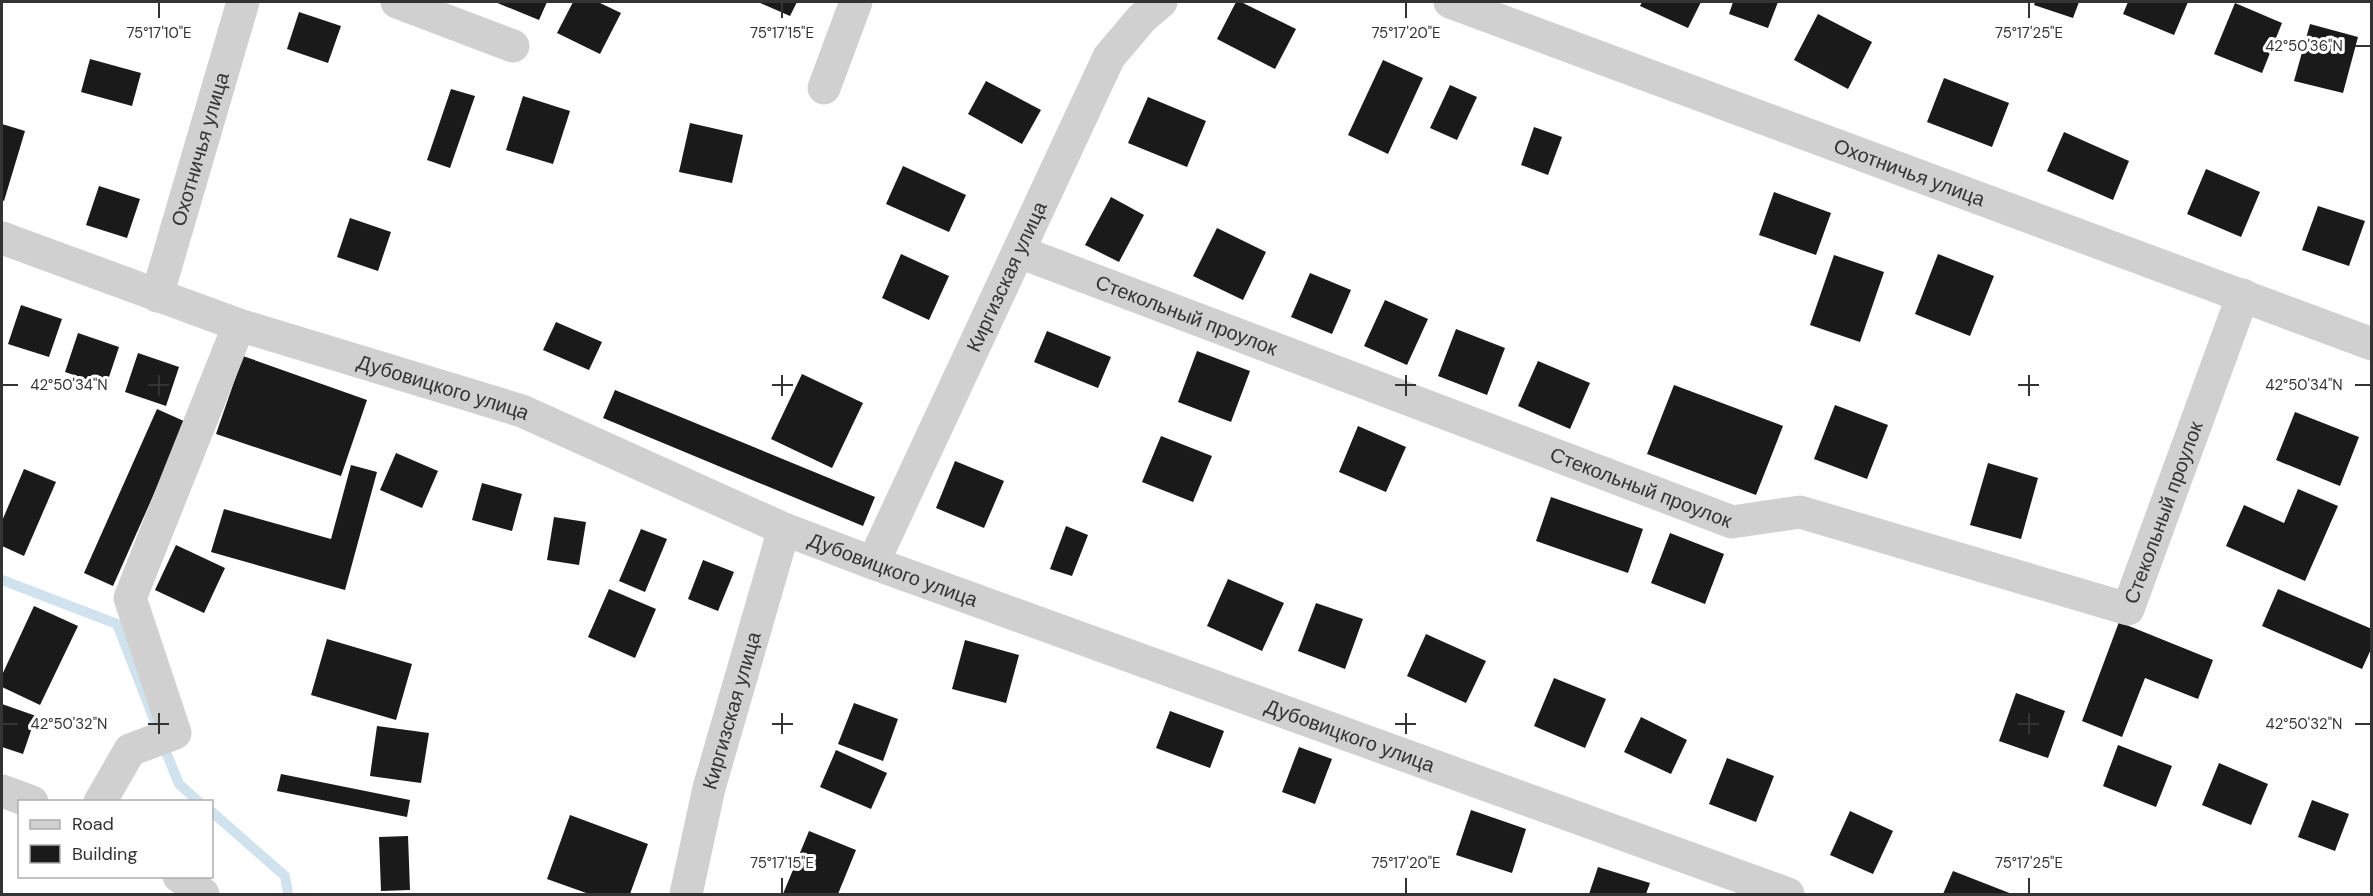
<svg xmlns="http://www.w3.org/2000/svg" width="2373" height="896" viewBox="0 0 2373 896" font-family="'DM Sans',sans-serif">
<rect width="100%" height="100%" fill="#fff"/>
<g fill="none" stroke-linecap="round" stroke-linejoin="round">
<g stroke="#cfe2ee" stroke-width="10">
<polyline points="2,580 117,624 155,722"/>
<polyline points="162,742 179,784 199,802"/>
<polyline points="212,812 285,876 288,894"/>
</g>
</g>
<g fill="#1a1a1a">
<polygon points="495,2 547,2 539,20"/>
<polygon points="573,2 598,2 621,13 600,54 557,33"/>
<polygon points="758,2 797,2 790,16"/>
<polygon points="1236,2 1241,2 1296,29 1275,69 1217,39"/>
<polygon points="1642,2 1701,2 1688,28 1640,6"/>
<polygon points="1733,2 1778,2 1768,28 1729,14"/>
<polygon points="2035,2 2079,2 2073,18 2034,5"/>
<polygon points="2128,2 2188,2 2174,35 2123,14"/>
<polygon points="2235,3 2282,23 2262,73 2214,54"/>
<polygon points="299,12 341,26 328,63 287,49"/>
<polygon points="1818,14 1872,42 1848,89 1794,60"/>
<polygon points="2310,24 2358,37 2343,93 2294,81"/>
<polygon points="90,59 141,73 132,106 81,92"/>
<polygon points="1383,60 1423,78 1388,154 1348,135"/>
<polygon points="1944,78 2009,103 1992,147 1927,122"/>
<polygon points="986,81 1041,110 1022,144 968,114"/>
<polygon points="1450,85 1477,97 1457,140 1430,128"/>
<polygon points="451,89 475,96 450,168 427,160"/>
<polygon points="523,96 570,111 553,164 506,150"/>
<polygon points="1148,97 1206,121 1187,167 1128,143"/>
<polygon points="690,123 743,135 732,183 679,172"/>
<polygon points="2,124 25,131 4,201 2,200"/>
<polygon points="1534,127 1562,137 1548,175 1521,165"/>
<polygon points="2064,132 2129,161 2113,200 2047,171"/>
<polygon points="903,166 966,195 949,232 886,204"/>
<polygon points="2206,169 2260,192 2241,237 2187,214"/>
<polygon points="99,186 140,199 127,238 86,225"/>
<polygon points="1774,192 1831,213 1816,255 1759,235"/>
<polygon points="1111,197 1144,215 1119,262 1085,245"/>
<polygon points="2318,206 2365,221 2349,266 2302,250"/>
<polygon points="350,218 391,232 378,271 337,257"/>
<polygon points="1217,228 1266,252 1243,300 1193,276"/>
<polygon points="901,254 949,276 929,320 882,298"/>
<polygon points="1938,254 1994,276 1970,336 1915,314"/>
<polygon points="1834,255 1884,272 1860,342 1810,325"/>
<polygon points="1310,273 1351,290 1332,334 1291,317"/>
<polygon points="1385,300 1428,319 1407,365 1364,346"/>
<polygon points="21,305 62,319 49,357 8,344"/>
<polygon points="556,322 602,342 589,370 543,350"/>
<polygon points="1456,329 1505,348 1487,395 1438,376"/>
<polygon points="1047,331 1111,357 1098,388 1034,362"/>
<polygon points="78,333 119,347 106,386 65,372"/>
<polygon points="1197,351 1250,371 1231,422 1178,402"/>
<polygon points="138,353 179,367 166,406 125,392"/>
<polygon points="243,356 367,400 341,476 216,434"/>
<polygon points="1538,361 1590,383 1570,429 1518,406"/>
<polygon points="802,374 863,403 832,468 771,439"/>
<polygon points="1674,385 1783,426 1756,495 1647,454"/>
<polygon points="615,390 875,497 863,526 603,418"/>
<polygon points="1835,405 1888,425 1867,479 1814,459"/>
<polygon points="157,409 186,422 113,586 84,573"/>
<polygon points="2295,412 2359,437 2340,486 2276,460"/>
<polygon points="1358,426 1406,447 1386,492 1339,472"/>
<polygon points="1161,436 1212,456 1193,502 1142,482"/>
<polygon points="396,453 438,471 422,508 380,490"/>
<polygon points="955,461 1004,481 984,528 936,508"/>
<polygon points="1988,463 2038,478 2021,539 1970,525"/>
<polygon points="351,465 377,472 345,590 211,552 224,509 331,539"/>
<polygon points="24,469 56,482 24,556 2,546 2,521"/>
<polygon points="482,483 522,494 512,531 472,520"/>
<polygon points="2298,489 2338,506 2305,581 2226,546 2244,505 2284,523"/>
<polygon points="1551,497 1643,529 1628,573 1536,541"/>
<polygon points="554,517 586,522 579,565 547,560"/>
<polygon points="1066,526 1088,535 1072,576 1050,569"/>
<polygon points="641,529 667,539 645,592 619,581"/>
<polygon points="1670,533 1724,554 1705,604 1651,583"/>
<polygon points="176,545 225,568 204,613 155,590"/>
<polygon points="703,560 734,572 718,611 688,599"/>
<polygon points="1228,579 1284,603 1262,651 1207,626"/>
<polygon points="609,589 656,609 635,658 588,637"/>
<polygon points="2278,589 2372,629 2372,647 2362,669 2262,626"/>
<polygon points="1316,603 1363,619 1345,669 1298,651"/>
<polygon points="34,606 78,626 40,705 2,687 2,675"/>
<polygon points="2119,622 2213,660 2198,699 2145,678 2122,737 2082,721"/>
<polygon points="1426,634 1486,661 1466,703 1407,676"/>
<polygon points="327,639 412,664 396,720 311,695"/>
<polygon points="965,640 1019,655 1006,703 952,689"/>
<polygon points="1554,678 1606,699 1585,748 1534,726"/>
<polygon points="2016,693 2065,711 2048,758 1999,741"/>
<polygon points="854,703 898,719 883,761 838,744"/>
<polygon points="2,704 36,716 23,754 2,747"/>
<polygon points="1170,711 1224,731 1210,768 1156,748"/>
<polygon points="1641,717 1687,740 1671,774 1624,752"/>
<polygon points="377,726 429,733 421,783 370,776"/>
<polygon points="2118,745 2172,766 2156,807 2103,786"/>
<polygon points="1299,747 1332,759 1315,804 1282,792"/>
<polygon points="836,750 887,773 871,809 820,787"/>
<polygon points="1727,758 1774,776 1756,822 1709,804"/>
<polygon points="2219,763 2268,784 2251,825 2202,805"/>
<polygon points="281,774 410,800 407,817 277,791"/>
<polygon points="2312,800 2349,814 2335,851 2298,837"/>
<polygon points="1471,810 1526,829 1512,873 1456,855"/>
<polygon points="1850,811 1893,831 1873,874 1830,855"/>
<polygon points="570,815 648,844 630,894 589,894 547,879"/>
<polygon points="809,831 856,850 838,894 783,894"/>
<polygon points="408,836 410,890 381,891 379,837"/>
<polygon points="1598,867 1650,883 1646,894 1589,894"/>
<polygon points="1953,871 2012,894 1943,894"/>
</g>
<g fill="none" stroke-linecap="round" stroke-linejoin="round">
<g stroke="#d0d0d0" stroke-width="33">
<polyline points="397,2 513,46"/>
<path id="s1" d="M1450,2L2372,344"/>
<polyline points="824,88 856,2"/>
<path id="s2" d="M2,238L239,325L522,411L784,529L873,563L1788,894"/>
<path id="s3" d="M1020,252L1732,522L1800,512L2128,609L2243,295"/>
<path id="s4" d="M157,296L243,2"/>
<path id="s5" d="M873,563L1109,57L1142,18L1161,2"/>
<polyline points="2,791 32,802"/>
<polyline points="100,802 130,750 175,733 130,598 239,325"/>
<polyline points="179,876 203,894"/>
<path id="s6" d="M686,894L709,788L784,529"/>
</g>
</g>
<path fill="none" stroke="#333" stroke-width="2" d="M159,3V18M782,3V18M1406,3V18M2029,3V18M2355,46H2370M159,375V396M782,375V396M1406,375V396M2029,375V396M3,385H18M148,385H169M772,385H793M1395,385H1416M2018,385H2039M2355,385H2370M159,713V734M782,713V734M1406,713V734M2029,713V734M3,724H18M148,724H169M772,724H793M1395,724H1416M2018,724H2039M2355,724H2370M782,878V893M1406,878V893M2029,878V893"/>
<g text-anchor="middle" dominant-baseline="central" stroke-width="6" stroke-linejoin="round" paint-order="stroke">
<g font-size="20" fill="#333" stroke="#fff">
<text stroke="none"><textPath href="#s4" startOffset="153">Охотничья улица</textPath></text>
<text stroke="none"><textPath href="#s1" startOffset="490">Охотничья улица</textPath></text>
<text stroke="none"><textPath href="#s5" startOffset="316">Киргизская улица</textPath></text>
<text stroke="none"><textPath href="#s3" startOffset="178">Стекольный проулок</textPath></text>
<text stroke="none"><textPath href="#s2" startOffset="466">Дубовицкого улица</textPath></text>
<text stroke="none"><textPath href="#s3" startOffset="664">Стекольный проулок</textPath></text>
<text stroke="none"><textPath href="#s3" startOffset="1275">Стекольный проулок</textPath></text>
<text stroke="none"><textPath href="#s2" startOffset="952">Дубовицкого улица</textPath></text>
<text stroke="none"><textPath href="#s6" startOffset="189">Киргизская улица</textPath></text>
<text stroke="none"><textPath href="#s2" startOffset="1438">Дубовицкого улица</textPath></text>
</g>
</g>
<g font-size="15" text-anchor="middle" fill="#333" stroke="#fff" stroke-width="6" stroke-linejoin="round" paint-order="stroke">
<text x="159" y="38">75°17'10"E</text>
<text x="782" y="38">75°17'15"E</text>
<text x="1406" y="38">75°17'20"E</text>
<text x="2029" y="38">75°17'25"E</text>
<text x="2304" y="51">42°50'36"N</text>
<text x="69" y="390">42°50'34"N</text>
<text x="2304" y="390">42°50'34"N</text>
<text x="69" y="729">42°50'32"N</text>
<text x="2304" y="729">42°50'32"N</text>
<text x="782" y="868">75°17'15"E</text>
<text x="1406" y="868">75°17'20"E</text>
<text x="2029" y="868">75°17'25"E</text>
</g>
<rect width="2373" height="896" fill="none" stroke="#333333" stroke-width="6"/>
<rect x="18" y="800" width="195" height="78" fill="#ffffff" stroke="#adadad" stroke-width="1.5"/>
<rect x="30" y="820" width="30" height="9" fill="#d0d0d0" stroke="#adadad" stroke-width="1.5"/>
<text x="72" y="830" font-size="18" fill="#333333">Road</text>
<rect x="30" y="845" width="30" height="18" fill="#1a1a1a" stroke="#adadad" stroke-width="1.5"/>
<text x="72" y="860" font-size="18" fill="#333333">Building</text>
</svg>
